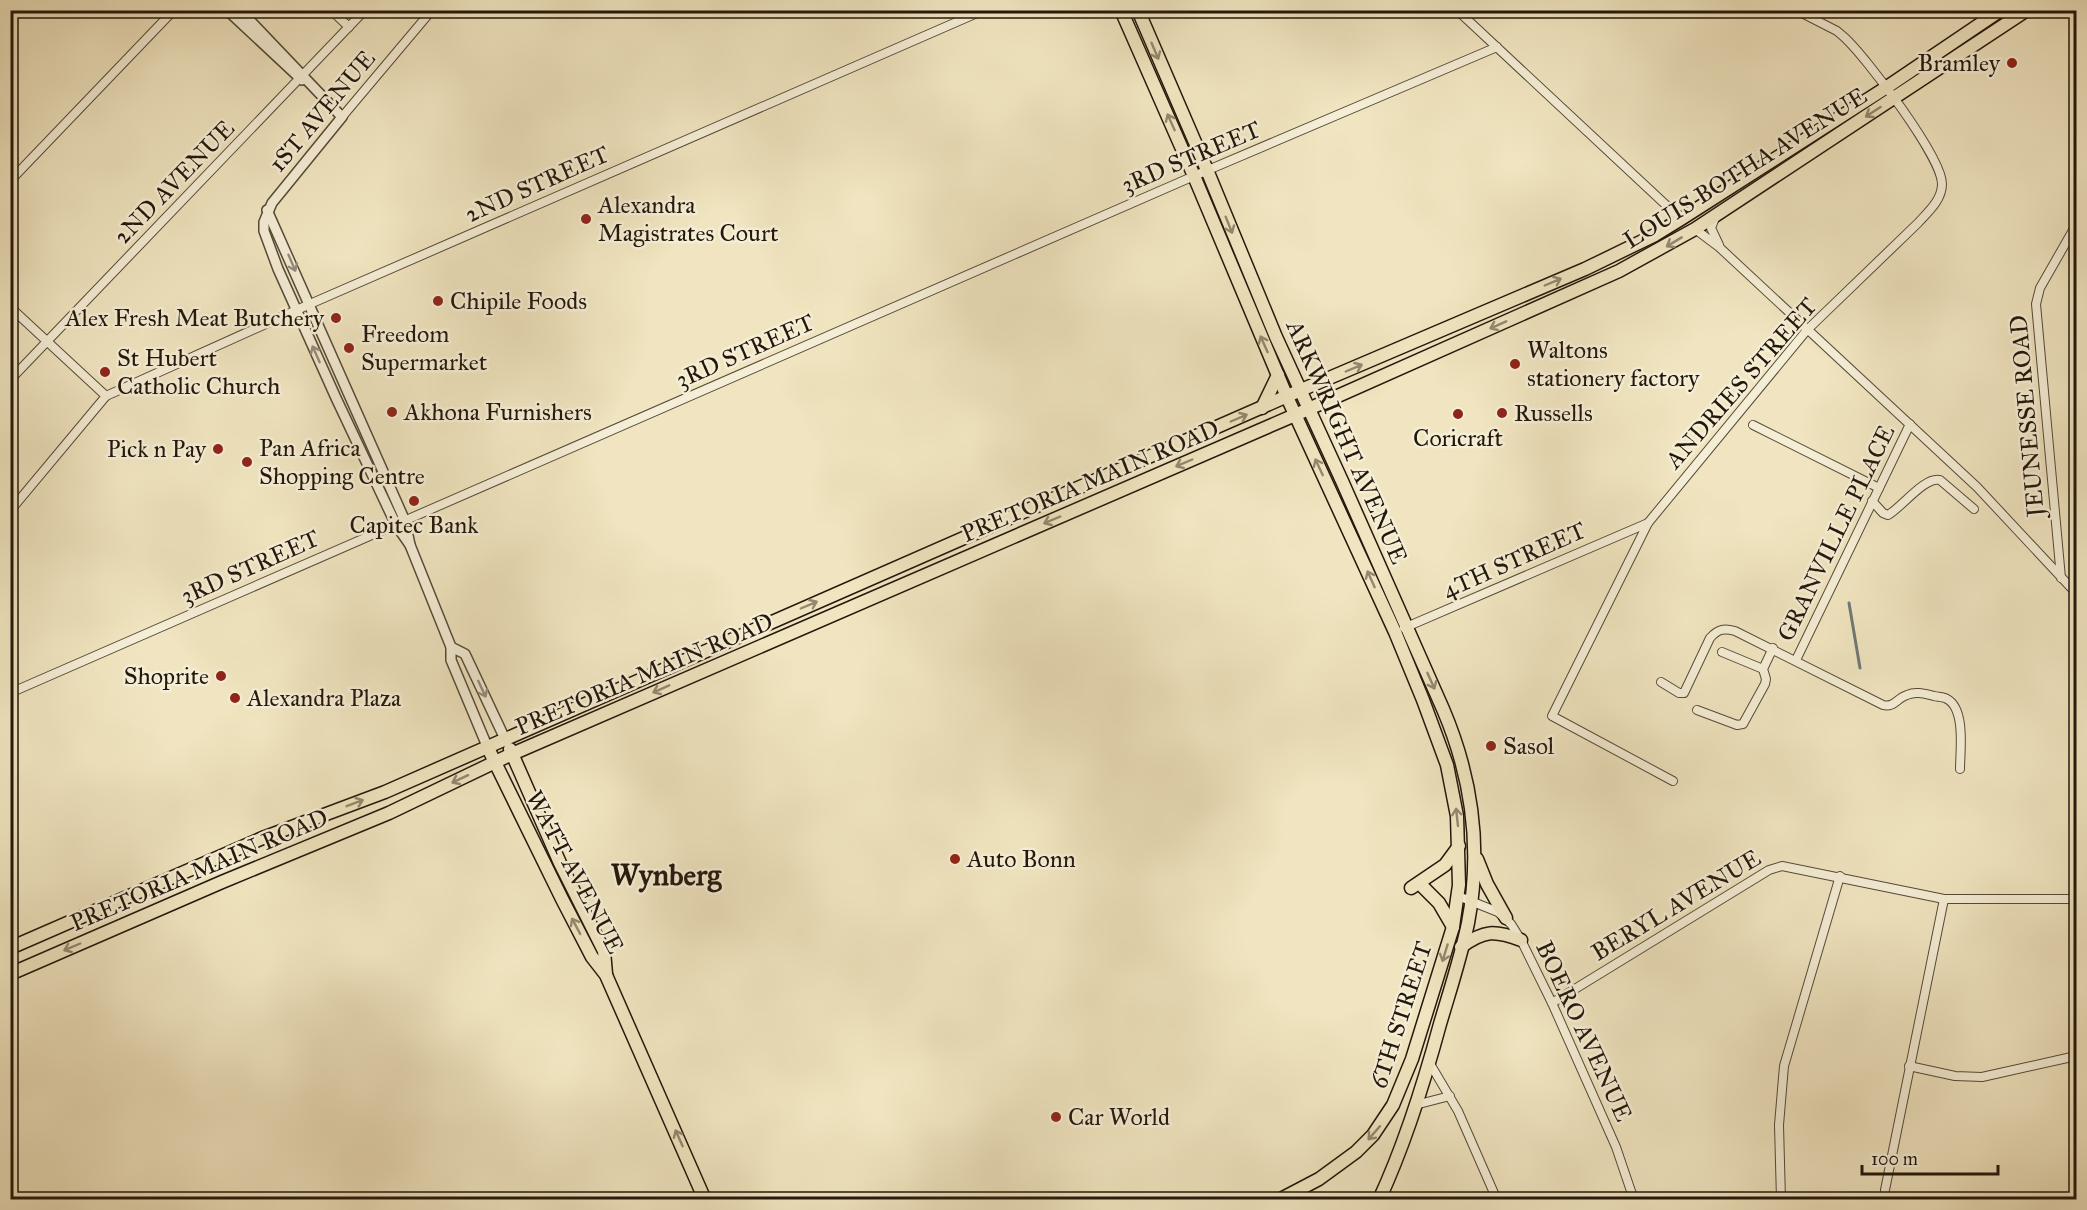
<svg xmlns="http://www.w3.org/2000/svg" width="2087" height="1210" viewBox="0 0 2087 1210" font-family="'IM FELL Great Primer',serif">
<rect width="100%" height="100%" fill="#f0e5c0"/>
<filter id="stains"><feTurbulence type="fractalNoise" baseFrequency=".00333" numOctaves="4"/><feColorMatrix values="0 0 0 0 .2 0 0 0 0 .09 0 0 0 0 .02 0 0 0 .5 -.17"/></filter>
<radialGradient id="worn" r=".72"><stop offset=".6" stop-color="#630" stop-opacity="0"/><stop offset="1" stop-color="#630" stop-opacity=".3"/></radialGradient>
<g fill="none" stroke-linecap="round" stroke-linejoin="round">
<polyline stroke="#6f7a76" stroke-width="3" points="1849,603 1860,668"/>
<g stroke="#564a38" stroke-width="10">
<g id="minor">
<polyline points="331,10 349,27"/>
<polyline points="1457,10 1681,219"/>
<polyline points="342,117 432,10"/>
<polyline points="10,181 174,10"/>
<polyline points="1715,218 1711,228 1719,245"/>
<polyline points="1695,229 1719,247 1977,487 2076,593"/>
<polyline points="10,307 106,396"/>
<polyline points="10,380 365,10"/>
<polyline points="1753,425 1879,488"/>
<path d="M1872,501L1883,513L1888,515C1902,507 1925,476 1940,480L1974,509"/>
<polyline points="10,511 106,396 310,304 984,10"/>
<polyline points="2061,578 2036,304 2040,288 2076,225"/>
<polyline points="1404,628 1648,523"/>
<polyline points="1722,652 1763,669"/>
<polyline points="1796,660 1910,424"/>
<path d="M1661,682L1679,693H1684L1710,638C1718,629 1724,628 1735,631L1883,705C1894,708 1897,698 1907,695C1916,691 1925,694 1934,696C1938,697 1944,697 1947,699C1966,709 1960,752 1960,769"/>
<polyline points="10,693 1194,176 1497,47"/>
<polyline points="1697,710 1737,725 1743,724 1765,684 1766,679 1763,669 1773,648"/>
<path d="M1673,781L1552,716L1648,523L1807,330L1918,223C1928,212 1942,200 1942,184C1942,157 1866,57 1844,37L1837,31L1796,10"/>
<polyline points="1458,896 1498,912 1511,924 1521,940 1552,1003 1616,1147 1634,1200"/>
<polyline points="1552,1003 1769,870 1782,866 1944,899 2076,899"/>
<polyline points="1429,1062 1458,1111 1497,1200"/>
<polyline points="1909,1066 1955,1076 1982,1077 2076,1056"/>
<polyline points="1415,1105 1450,1096"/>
<polyline points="1885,1190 1944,899"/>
<polyline points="1781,1200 1779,1125 1784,1066 1840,876"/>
</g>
</g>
<g stroke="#564a38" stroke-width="12">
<g id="tertiary">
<polyline points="227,10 302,80"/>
<polyline points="240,10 342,117 272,203 264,222 264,231 278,269 336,398 396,525 410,545"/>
<polyline points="267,210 405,521 410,545 451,647 451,660 487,746"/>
<polyline points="451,647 465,654 505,739"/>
</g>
</g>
<g stroke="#23170b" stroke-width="15">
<g id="primary">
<polyline points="1121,10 1194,176 1287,397 1395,632 1423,700 1447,765 1457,816 1459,885 1453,927 1412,1059 1393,1105 1373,1135 1356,1152 1319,1179 1279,1200"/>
<path d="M1138,10L1207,170L1276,337L1342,481L1443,709C1472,777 1482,849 1468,923C1461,957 1450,990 1440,1024C1424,1083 1405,1144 1379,1200"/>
<polyline points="1262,408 1278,375"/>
<polyline points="487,746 562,899 592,957 606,975 705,1200"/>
<polyline points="510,749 560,863 604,951 606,974"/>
<polyline points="1477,859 1487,884 1506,918"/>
<polyline points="1423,887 1439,903 1453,927"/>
<polyline points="1411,888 1445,865 1459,846"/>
<path d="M1461,947C1484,930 1495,930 1521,940"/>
<polyline points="10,948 265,837 385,792 1301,390 1585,269 1655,235 1681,219 1887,87 2001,10"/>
<polyline points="10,974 222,882 389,813 512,754 1295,415 1619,271 1695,229 2027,10"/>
</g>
</g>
<use href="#minor" stroke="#f5eed6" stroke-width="8"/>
<use href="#tertiary" stroke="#f5eed6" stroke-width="9"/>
<use href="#primary" stroke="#f0e5c0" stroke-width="12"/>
</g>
<defs><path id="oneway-shaft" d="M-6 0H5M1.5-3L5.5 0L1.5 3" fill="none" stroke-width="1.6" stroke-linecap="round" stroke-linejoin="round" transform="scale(1.5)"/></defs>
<g stroke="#94886f">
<use href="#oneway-shaft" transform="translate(1155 51) rotate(67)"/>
<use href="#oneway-shaft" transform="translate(1873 112) rotate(147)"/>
<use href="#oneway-shaft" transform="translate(1171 122) rotate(-114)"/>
<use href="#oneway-shaft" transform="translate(1229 225) rotate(68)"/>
<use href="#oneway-shaft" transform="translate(1674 242) rotate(149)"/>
<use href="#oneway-shaft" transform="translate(1553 282) rotate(-23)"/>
<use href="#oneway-shaft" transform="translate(1498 325) rotate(156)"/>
<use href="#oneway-shaft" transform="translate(1264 344) rotate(-114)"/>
<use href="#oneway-shaft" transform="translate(1354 368) rotate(-23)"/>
<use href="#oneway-shaft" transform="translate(1239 418) rotate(-23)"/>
<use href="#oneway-shaft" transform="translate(1184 463) rotate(157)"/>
<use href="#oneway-shaft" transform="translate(1319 467) rotate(-115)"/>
<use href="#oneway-shaft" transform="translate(1052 520) rotate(157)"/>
<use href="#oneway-shaft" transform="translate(1371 579) rotate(-114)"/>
<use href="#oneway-shaft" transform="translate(809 605) rotate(-23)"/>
<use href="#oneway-shaft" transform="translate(1431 681) rotate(66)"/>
<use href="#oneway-shaft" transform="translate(661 689) rotate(156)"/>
<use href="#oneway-shaft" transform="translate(460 779) rotate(155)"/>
<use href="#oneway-shaft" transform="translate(355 803) rotate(-21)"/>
<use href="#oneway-shaft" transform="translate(1457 817) rotate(-96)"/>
<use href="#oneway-shaft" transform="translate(576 926) rotate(-118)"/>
<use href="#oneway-shaft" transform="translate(72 947) rotate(157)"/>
<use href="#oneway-shaft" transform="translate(1445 953) rotate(107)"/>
<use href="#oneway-shaft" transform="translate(1374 1133) rotate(131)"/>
<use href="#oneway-shaft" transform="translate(679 1138) rotate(-114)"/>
</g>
<g stroke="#968d7b">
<use href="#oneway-shaft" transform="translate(292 263) rotate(67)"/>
<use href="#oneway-shaft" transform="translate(316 354) rotate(-114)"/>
<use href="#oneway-shaft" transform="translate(482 689) rotate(65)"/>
</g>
<g fill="#8f2418" stroke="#f5eed6" stroke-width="2">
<circle cx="2012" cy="63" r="6"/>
<circle cx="586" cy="219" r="6"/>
<circle cx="438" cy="301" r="6"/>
<circle cx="336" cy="318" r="6"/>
<circle cx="349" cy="348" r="6"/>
<circle cx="1515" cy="364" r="6"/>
<circle cx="105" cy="372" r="6"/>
<circle cx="392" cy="412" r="6"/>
<circle cx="1502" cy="413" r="6"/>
<circle cx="1458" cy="414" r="6"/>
<circle cx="218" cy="449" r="6"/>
<circle cx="247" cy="462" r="6"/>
<circle cx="414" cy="501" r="6"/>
<circle cx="221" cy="676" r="6"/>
<circle cx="235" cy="698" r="6"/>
<circle cx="1491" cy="746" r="6"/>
<circle cx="955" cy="859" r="6"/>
<circle cx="1056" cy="1117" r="6"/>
</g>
<g text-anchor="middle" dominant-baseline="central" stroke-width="5" stroke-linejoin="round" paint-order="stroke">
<g font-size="24" fill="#23170b" stroke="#f5eed6" text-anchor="start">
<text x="2000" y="63" text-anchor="end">Bramley</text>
<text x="598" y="205">Alexandra<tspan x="598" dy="28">Magistrates Court</tspan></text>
<text x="450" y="301">Chipile Foods</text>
<text x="324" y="318" text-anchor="end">Alex Fresh Meat Butchery</text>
<text x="361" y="334">Freedom<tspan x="361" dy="28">Supermarket</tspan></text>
<text x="1527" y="350">Waltons<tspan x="1527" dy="28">stationery factory</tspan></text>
<text x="117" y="358">St Hubert<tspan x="117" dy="28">Catholic Church</tspan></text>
<text x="404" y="412">Akhona Furnishers</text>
<text x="1514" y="413">Russells</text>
<text x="1458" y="438" text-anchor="middle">Coricraft</text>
<text x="259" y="448">Pan Africa<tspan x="259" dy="28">Shopping Centre</tspan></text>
<text x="206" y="449" text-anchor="end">Pick n Pay</text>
<text x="414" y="525" text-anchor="middle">Capitec Bank</text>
<text x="209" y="676" text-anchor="end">Shoprite</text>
<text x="247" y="698">Alexandra Plaza</text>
<text x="1503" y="746">Sasol</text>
<text x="967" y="859">Auto Bonn</text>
<text x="1068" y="1117">Car World</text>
</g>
<g font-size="24" fill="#23170b" stroke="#f5eed6">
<text transform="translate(322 111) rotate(-50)">1ST AVENUE</text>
<text transform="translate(1191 157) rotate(-23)">3RD STREET</text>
<text transform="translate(1745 168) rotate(-32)">LOUIS BOTHA AVENUE</text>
<text transform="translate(174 182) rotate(-46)">2ND AVENUE</text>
<text transform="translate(537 184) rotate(-24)">2ND STREET</text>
<text transform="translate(745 351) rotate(-24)">3RD STREET</text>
<text transform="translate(1741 383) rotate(-49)">ANDRIES STREET</text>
<text transform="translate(2027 416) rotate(-95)">JEUNESSE ROAD</text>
<text transform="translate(1347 442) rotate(66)">ARKWRIGHT AVENUE</text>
<text transform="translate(1090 481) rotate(-23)">PRETORIA MAIN ROAD</text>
<text transform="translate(1836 533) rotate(-64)">GRANVILLE PLACE</text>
<text transform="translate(1514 560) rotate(-24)">4TH STREET</text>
<text transform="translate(250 567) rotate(-24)">3RD STREET</text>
<text transform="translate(644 674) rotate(-23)">PRETORIA MAIN ROAD</text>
<text transform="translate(199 870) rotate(-23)">PRETORIA MAIN ROAD</text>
<text transform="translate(575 872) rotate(62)">WATT AVENUE</text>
<text transform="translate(1676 905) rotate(-31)">BERYL AVENUE</text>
<text transform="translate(1401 1015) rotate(-72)">6TH STREET</text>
<text transform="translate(1584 1031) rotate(65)">BOERO AVENUE</text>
</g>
<g font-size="30" font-weight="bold" fill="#23170b" stroke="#f5eed6">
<text x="666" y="875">Wynberg</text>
</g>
</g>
<rect width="2087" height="1210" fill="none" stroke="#f0e5c0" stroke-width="36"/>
<rect x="12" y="12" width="2063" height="1186" fill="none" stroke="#23170b" stroke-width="3"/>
<rect x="18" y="18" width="2051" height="1174" fill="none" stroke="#23170b" stroke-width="1.5"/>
<path d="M1862 1165v9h136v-9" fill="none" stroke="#23170b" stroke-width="3"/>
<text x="1871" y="1165" font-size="18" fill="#23170b" stroke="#f5eed6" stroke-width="4.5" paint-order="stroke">100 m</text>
<rect width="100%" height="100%" filter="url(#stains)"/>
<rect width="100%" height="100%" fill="url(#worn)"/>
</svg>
